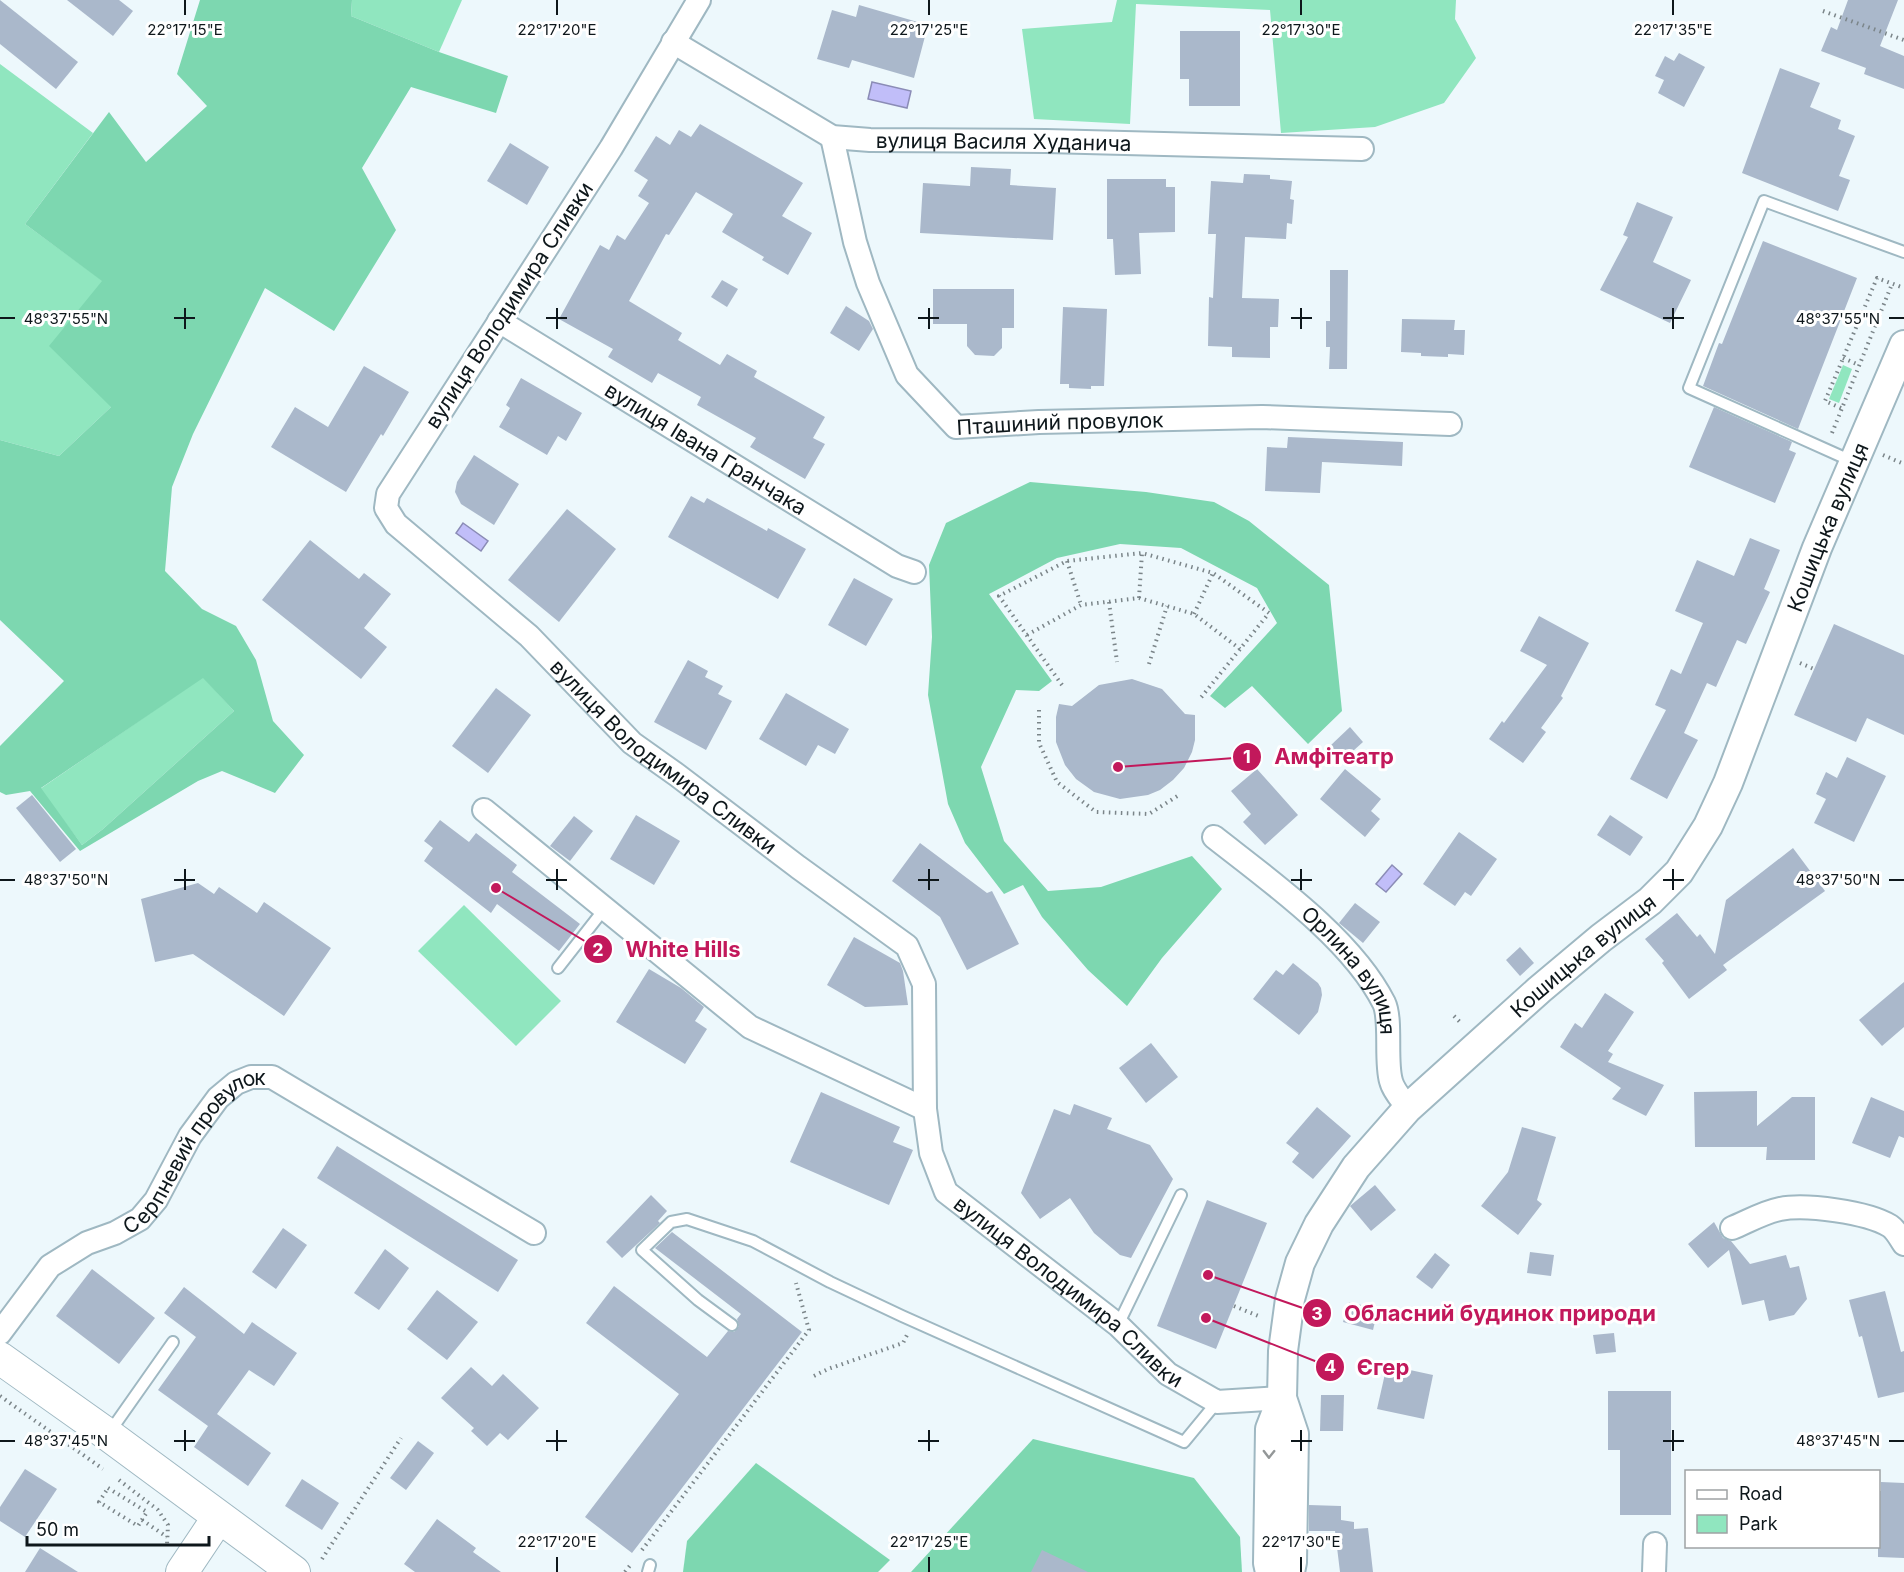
<svg xmlns="http://www.w3.org/2000/svg" width="1904" height="1572" viewBox="0 0 1904 1572" font-family="Inter,sans-serif">
<rect width="100%" height="100%" fill="#edf8fc"/>
<g fill="#90e6bf">
<polygon points="352,0 462,0 439,52 351,16"/>
<polygon points="1117,0 1456,0 1455,19 1476,58 1444,103 1375,127 1281,133 1270,10 1136,4 1130,124 1034,119 1022,29 1112,22"/>
<polygon points="0,64 93,133 25,224 103,281 111,407 59,456 0,440"/>
<polygon points="1843,365 1852,369 1839,403 1829,399"/>
<polygon points="203,677 234,711 103,829 82,845 40,789"/>
<polygon points="464,905 561,1001 516,1046 418,951"/>
</g>
<g fill="#7dd7b0" fill-rule="evenodd">
<path d="M200,0H352L351,16L439,52L508,76L496,113L411,87L362,168L396,230L334,331L265,288L193,434L172,487L165,571L202,609L236,626L256,660L273,721L304,755L275,793L222,771L198,781L80,851L30,791L6,795L0,792V746L64,681L0,620V440L59,456L111,407L49,346L102,281L25,224L109,112L146,162L207,106L177,74ZM203,678L234,711L103,829L82,845L41,788Z"/>
<polygon points="1030,482 1146,492 1214,502 1249,521 1329,585 1342,711 1308,744 1252,686 1225,708 1210,696 1277,623 1257,588 1181,548 1120,544 1057,558 989,594 1052,681 1039,691 1016,690 981,767 1004,841 1048,891 1101,887 1192,856 1222,889 1162,958 1127,1006 1088,970 1042,917 1023,885 1004,894 965,843 948,804 928,695 932,637 929,565 946,523"/>
<polygon points="1033,1439 1194,1478 1240,1537 1242,1572 911,1572"/>
<polygon points="756,1463 890,1560 878,1572 683,1572 687,1541"/>
</g>
<g fill="#c1bef9" stroke="#8b8cb6" stroke-width="1.5">
<polygon points="872,82 911,91 907,108 868,99"/>
<polygon points="463,523 488,541 481,551 456,533"/>
<polygon points="1392,865 1402,874 1386,892 1376,884"/>
</g>
<g fill="#aab8cb">
<polygon points="0,0 78,62 56,89 0,44"/>
<polygon points="67,0 119,0 133,11 113,36"/>
<polygon points="1848,0 1898,0 1880,46 1904,56 1904,89 1864,74 1866,68 1821,51 1831,27 1837,30"/>
<polygon points="859,5 928,25 914,78 852,60 849,68 817,59 832,10 856,17"/>
<polygon points="1180,31 1240,31 1240,106 1189,106 1189,79 1180,79"/>
<polygon points="1679,53 1705,67 1684,107 1658,93 1664,80 1655,76 1665,56 1674,61"/>
<polygon points="1780,68 1820,83 1810,107 1841,120 1838,129 1855,136 1839,176 1850,180 1838,211 1742,173"/>
<polygon points="700,124 803,183 782,216 812,233 788,275 762,260 764,257 722,232 733,214 696,192 669,235 666,234 629,301 682,333 678,340 720,365 727,354 757,371 754,377 825,417 813,438 825,444 805,479 750,447 756,438 697,405 701,397 658,373 652,383 608,357 613,349 559,319 600,245 609,250 617,235 625,240 649,203 638,196 648,180 634,171 656,136 670,145 679,130 691,137"/>
<polygon points="510,143 549,167 527,205 487,181"/>
<polygon points="971,167 1011,169 1010,185 1056,188 1053,240 920,233 923,183 970,186"/>
<polygon points="1244,174 1270,175 1270,179 1292,181 1290,199 1294,200 1292,224 1287,223 1286,239 1245,237 1242,298 1279,299 1278,327 1270,327 1270,358 1232,357 1232,347 1208,346 1209,297 1213,298 1216,234 1208,234 1211,181 1243,183"/>
<polygon points="1107,179 1166,179 1166,187 1175,187 1175,232 1139,233 1141,274 1115,275 1113,239 1107,239"/>
<polygon points="1637,202 1673,217 1653,262 1691,280 1670,323 1600,290 1628,237 1623,235"/>
<polygon points="1763,241 1857,278 1798,429 1703,386 1719,343 1722,344"/>
<polygon points="1330,270 1348,270 1347,369 1329,369 1330,347 1326,347 1326,321 1330,321"/>
<polygon points="722,280 738,289 727,307 711,297"/>
<polygon points="933,289 1014,289 1014,328 1002,328 1002,348 994,356 975,355 967,346 967,324 933,324"/>
<polygon points="846,306 869,321 873,329 859,351 830,333"/>
<polygon points="1063,307 1107,309 1104,386 1091,386 1091,389 1069,388 1069,384 1060,384"/>
<polygon points="1402,319 1455,320 1454,330 1465,330 1464,355 1448,354 1448,357 1421,356 1421,353 1401,352"/>
<polygon points="364,366 409,392 383,436 381,434 346,492 271,447 295,407 328,427"/>
<polygon points="521,378 582,413 566,441 558,436 547,455 499,427 510,408 506,405"/>
<polygon points="1714,407 1792,442 1789,450 1796,453 1775,503 1689,467"/>
<polygon points="1288,437 1403,442 1402,466 1322,462 1320,493 1265,491 1267,447 1287,448"/>
<polygon points="474,455 519,484 494,525 461,504 455,492 457,482"/>
<polygon points="691,496 704,503 707,498 767,531 768,528 806,549 778,599 668,537"/>
<polygon points="567,509 616,549 559,622 508,580"/>
<polygon points="1750,538 1780,550 1764,589 1770,592 1746,644 1737,640 1716,687 1707,683 1684,733 1698,740 1667,799 1630,779 1666,710 1655,705 1671,669 1681,674 1703,623 1675,611 1697,560 1734,576"/>
<polygon points="310,540 359,579 364,573 391,594 364,628 387,647 361,679 262,600"/>
<polygon points="854,578 893,599 866,646 828,625"/>
<polygon points="1539,616 1589,643 1561,696 1563,698 1541,728 1546,732 1523,763 1489,739 1502,721 1504,723 1547,665 1520,651"/>
<polygon points="1834,624 1904,655 1904,735 1867,718 1856,742 1794,715"/>
<polygon points="688,660 708,671 705,677 723,686 718,694 732,701 706,750 654,722"/>
<polygon points="1132,679 1162,689 1185,714 1195,715 1195,740 1192,752 1184,768 1173,780 1160,790 1148,795 1120,799 1094,792 1076,779 1065,765 1056,742 1056,717 1059,704 1072,706 1099,685"/>
<polygon points="496,688 531,715 488,773 452,746"/>
<polygon points="786,693 849,729 835,754 818,745 806,766 759,739"/>
<polygon points="1350,727 1363,742 1343,760 1330,746"/>
<polygon points="1847,757 1886,776 1854,842 1814,823 1826,799 1816,794 1826,772 1837,778"/>
<polygon points="1257,769 1298,815 1265,845 1243,822 1251,814 1231,791"/>
<polygon points="1345,769 1381,799 1371,811 1380,819 1365,837 1320,799"/>
<polygon points="32,795 76,849 60,862 16,808"/>
<polygon points="636,815 680,841 654,885 610,859"/>
<polygon points="1610,815 1643,837 1630,856 1597,835"/>
<polygon points="574,816 593,831 570,861 550,846"/>
<polygon points="440,820 469,842 476,833 517,865 512,872 580,924 559,951 497,904 491,913 424,861 433,848 424,841"/>
<polygon points="1459,832 1497,859 1471,896 1465,892 1455,906 1423,884"/>
<polygon points="920,843 987,893 992,891 1019,944 967,970 940,917 892,881"/>
<polygon points="1793,848 1825,891 1723,965 1727,970 1689,999 1662,963 1664,961 1645,939 1677,913 1697,937 1700,934 1715,954 1726,900"/>
<polygon points="198,883 214,894 219,887 257,913 264,902 331,948 284,1016 193,954 155,962 141,899"/>
<polygon points="1355,903 1380,922 1363,943 1339,923"/>
<polygon points="854,937 900,963 903,971 908,1005 865,1007 827,985"/>
<polygon points="1520,947 1534,963 1520,976 1506,960"/>
<polygon points="1293,963 1318,983 1321,988 1322,995 1318,1012 1299,1035 1253,999 1276,970 1283,975"/>
<polygon points="649,969 681,988 704,1007 695,1021 707,1029 685,1064 616,1022"/>
<polygon points="1904,982 1904,1027 1882,1046 1859,1020"/>
<polygon points="1605,993 1634,1012 1608,1051 1613,1054 1608,1062 1664,1085 1646,1116 1612,1099 1621,1088 1560,1047 1575,1023 1582,1028"/>
<polygon points="1151,1043 1178,1077 1146,1103 1119,1068"/>
<polygon points="1757,1091 1757,1126 1792,1097 1815,1097 1815,1160 1766,1160 1767,1147 1695,1147 1694,1092"/>
<polygon points="821,1092 900,1127 893,1142 913,1150 889,1205 790,1162"/>
<polygon points="1871,1097 1904,1111 1904,1138 1899,1136 1890,1158 1852,1143"/>
<polygon points="1074,1104 1112,1118 1107,1129 1150,1145 1173,1179 1131,1258 1120,1255 1094,1233 1070,1198 1040,1219 1021,1193 1054,1109 1070,1115"/>
<polygon points="1317,1107 1351,1136 1313,1179 1292,1162 1299,1153 1286,1143"/>
<polygon points="1522,1127 1556,1137 1537,1200 1542,1204 1518,1235 1481,1206 1508,1172"/>
<polygon points="337,1146 518,1260 498,1292 317,1178"/>
<polygon points="1375,1185 1396,1210 1371,1231 1350,1206"/>
<polygon points="651,1195 667,1211 658,1221 660,1223 622,1258 606,1242"/>
<polygon points="1207,1200 1267,1223 1216,1349 1157,1326"/>
<polygon points="1714,1222 1723,1238 1731,1241 1750,1264 1786,1255 1790,1268 1799,1266 1807,1299 1794,1315 1769,1321 1764,1300 1742,1305 1729,1250 1708,1268 1688,1244"/>
<polygon points="283,1228 307,1245 276,1289 252,1272"/>
<polygon points="672,1232 802,1332 632,1553 585,1517 679,1394 586,1323 614,1286 707,1357 728,1331 734,1332 739,1326 737,1319 741,1314 655,1248"/>
<polygon points="385,1249 409,1268 379,1310 354,1293"/>
<polygon points="1530,1252 1554,1255 1551,1276 1527,1273"/>
<polygon points="1435,1253 1450,1265 1432,1289 1416,1277"/>
<polygon points="92,1269 155,1318 119,1364 56,1316"/>
<polygon points="184,1287 244,1334 252,1322 297,1353 274,1386 249,1370 217,1414 271,1453 248,1486 194,1447 208,1426 158,1390 196,1337 164,1313"/>
<polygon points="437,1290 478,1322 447,1360 407,1329"/>
<polygon points="1885,1291 1901,1352 1904,1351 1904,1392 1878,1398 1862,1336 1859,1337 1849,1300"/>
<polygon points="1349,1302 1378,1309 1373,1330 1343,1322"/>
<polygon points="1614,1333 1616,1352 1596,1354 1593,1335"/>
<polygon points="1387,1365 1433,1375 1424,1419 1377,1409"/>
<polygon points="471,1367 492,1386 503,1374 539,1408 508,1440 500,1433 487,1446 471,1431 474,1428 441,1398"/>
<polygon points="1608,1391 1671,1391 1671,1515 1620,1515 1620,1450 1608,1450"/>
<polygon points="1321,1395 1344,1395 1343,1431 1320,1431"/>
<polygon points="418,1441 434,1453 406,1490 390,1478"/>
<polygon points="25,1469 57,1489 25,1537 0,1521 0,1507"/>
<polygon points="302,1479 339,1503 322,1530 285,1506"/>
<polygon points="1881,1482 1904,1483 1904,1558 1878,1557 1878,1491 1881,1491"/>
<polygon points="1309,1505 1341,1506 1341,1520 1354,1522 1354,1529 1368,1528 1373,1572 1340,1572 1335,1531 1309,1531"/>
<polygon points="437,1519 476,1548 473,1552 501,1572 415,1572 404,1564"/>
<polygon points="40,1548 78,1572 25,1572"/>
<polygon points="1042,1550 1088,1572 1031,1572"/>
</g>
<g fill="none" stroke-linecap="round" stroke-linejoin="round">
<g stroke="#9fb8c2" stroke-width="14">
<g id="service">
<polyline points="1854,462 1689,388 1764,201 1904,252"/>
<polyline points="558,968 605,908"/>
<polyline points="732,1325 698,1300 642,1250 671,1222 687,1219 753,1241 830,1282 902,1316 1184,1442 1217,1402"/>
<polyline points="1118,1325 1181,1195"/>
<polyline points="109,1433 173,1342"/>
<polyline points="648,1572 650,1565"/>
</g>
</g>
<g stroke="#9fb8c2" stroke-width="26">
<g id="minor">
<path id="s1" d="M699,0L611,148L388,494L386,508L396,524L529,636L632,743L677,775L798,867L907,946L924,984L925,1109L931,1153L946,1192L1118,1325L1168,1374L1217,1402L1282,1398"/>
<path id="s2" d="M673,42L832,137L870,140L1046,141L1362,149"/>
<path id="s3" d="M832,137L855,242L868,283L907,375L956,427L1039,422L1262,417L1450,424"/>
<path id="s4" d="M499,321L897,566L914,572"/>
<polyline points="484,810 750,1027 925,1109"/>
<path id="s5" d="M1214,837C1270,881 1352,939 1384,1003C1392,1020 1385,1061 1391,1081C1393,1090 1402,1100 1408,1108"/>
<path d="M1732,1228C1747,1222 1764,1212 1780,1209C1806,1204 1867,1212 1890,1226C1896,1230 1900,1238 1904,1244"/>
<path id="s6" d="M0,1333L50,1266L87,1243L115,1233L140,1219L156,1200L190,1136L218,1098L236,1083L251,1077H272L534,1233"/>
<polyline points="1654,1572 1655,1544"/>
</g>
</g>
<g stroke="#9fb8c2" stroke-width="32">
<g id="tertiary">
<polyline points="1270,1572 1268,1563 1270,1429 1282,1398"/>
<path id="s7" d="M1290,1572L1292,1562L1294,1434L1282,1398L1283,1351L1290,1299L1300,1263L1319,1224L1356,1167L1408,1108L1539,990L1601,938L1650,901L1679,872L1708,826L1728,783L1817,548L1904,345"/>
</g>
</g>
<g stroke="#9fb8c2" stroke-width="34">
<g id="secondary">
<polyline points="0,1358 107,1434 294,1572"/>
<polyline points="182,1572 218,1518"/>
</g>
</g>
<g stroke="#7b8589" stroke-width="4" stroke-dasharray="1.5 4.5" stroke-linecap="butt">
<polyline points="1823,11 1904,40"/>
<polyline points="1843,358 1859,365"/>
<polyline points="1841,408 1825,401 1877,278 1904,288"/>
<polyline points="1832,433 1892,284"/>
<polyline points="1883,455 1904,464"/>
<polyline points="1067,561 1081,605"/>
<polyline points="1139,598 1142,553"/>
<polyline points="1109,602 1117,662"/>
<polyline points="1194,614 1213,573"/>
<polyline points="1027,635 1081,605 1139,598 1194,614 1240,649"/>
<polyline points="1800,663 1814,669"/>
<polyline points="1149,664 1167,606"/>
<polyline points="1062,685 999,596 1067,561 1142,553 1213,573 1269,613 1199,700"/>
<polyline points="1039,710 1039,743 1057,782 1096,812 1149,814 1179,795"/>
<polyline points="1454,1016 1462,1024"/>
<polyline points="1234,1306 1261,1317"/>
<polyline points="814,1376 828,1369 903,1343 907,1335"/>
<polyline points="0,1396 103,1469"/>
<polyline points="119,1480 158,1510 168,1525 167,1544"/>
<polygon points="108,1488 147,1512 138,1526 99,1502"/>
<polyline points="142,1520 167,1537"/>
<polyline points="642,1550 809,1330 796,1283"/>
<polyline points="322,1559 401,1438"/>
<polyline points="625,1572 632,1563"/>
</g>
<use href="#service" stroke="#fff" stroke-width="10"/>
<use href="#minor" stroke="#fff" stroke-width="22"/>
<use href="#tertiary" stroke="#fff" stroke-width="28"/>
<use href="#secondary" stroke="#fff" stroke-width="32"/>
</g>
<defs><path id="oneway-chevron" d="M-2-3.5L2.5 0L-2 3.5" fill="none" stroke-width="1.6" stroke-linecap="round" stroke-linejoin="round" transform="scale(1.5)"/></defs>
<use stroke="#939798" href="#oneway-chevron" transform="translate(1269 1454) rotate(91)"/>
<path fill="none" stroke="#0e171b" stroke-width="2" d="M185,0V15M557,0V15M929,0V15M1301,0V15M1673,0V15M185,308V329M557,308V329M929,308V329M1301,308V329M1673,308V329M0,318H15M174,318H195M546,318H567M918,318H939M1291,318H1312M1663,318H1684M1889,318H1904M185,869V890M557,869V890M929,869V890M1301,869V890M1673,869V890M0,880H15M174,880H195M546,880H567M918,880H939M1291,880H1312M1663,880H1684M1889,880H1904M185,1430V1451M557,1430V1451M929,1430V1451M1301,1430V1451M1673,1430V1451M0,1441H15M174,1441H195M546,1441H567M918,1441H939M1291,1441H1312M1663,1441H1684M1889,1441H1904M557,1557V1572M929,1557V1572M1301,1557V1572"/>
<g text-anchor="middle" dominant-baseline="central" stroke-width="6" stroke-linejoin="round" paint-order="stroke">
<g font-size="21" fill="#0e171b" stroke="#fff">
<text stroke="none"><textPath href="#s2" startOffset="357">вулиця Василя Худанича</textPath></text>
<text transform="translate(509 305) rotate(-57)">вулиця Володимира Сливки</text>
<text stroke="none"><textPath href="#s3" startOffset="426">Пташиний провулок</textPath></text>
<text stroke="none"><textPath href="#s4" startOffset="243">вулиця Івана Гранчака</textPath></text>
<text stroke="none"><textPath href="#s7" startOffset="1239">Кошицька вулиця</textPath></text>
<text stroke="none"><textPath href="#s1" startOffset="972">вулиця Володимира Сливки</textPath></text>
<text stroke="none"><textPath href="#s7" startOffset="735">Кошицька вулиця</textPath></text>
<text stroke="none"><textPath href="#s5" startOffset="194">Орлина вулиця</textPath></text>
<text stroke="none"><textPath href="#s6" startOffset="276">Серпневий провулок</textPath></text>
<text stroke="none"><textPath href="#s1" startOffset="1692">вулиця Володимира Сливки</textPath></text>
</g>
</g>
<g font-size="15" text-anchor="middle" fill="#0e171b" stroke="#fff" stroke-width="6" stroke-linejoin="round" paint-order="stroke">
<text x="185" y="35">22°17'15"E</text>
<text x="557" y="35">22°17'20"E</text>
<text x="929" y="35">22°17'25"E</text>
<text x="1301" y="35">22°17'30"E</text>
<text x="1673" y="35">22°17'35"E</text>
<text x="66" y="324">48°37'55"N</text>
<text x="1838" y="324">48°37'55"N</text>
<text x="66" y="885">48°37'50"N</text>
<text x="1838" y="885">48°37'50"N</text>
<text x="66" y="1446">48°37'45"N</text>
<text x="1838" y="1446">48°37'45"N</text>
<text x="557" y="1547">22°17'20"E</text>
<text x="929" y="1547">22°17'25"E</text>
<text x="1301" y="1547">22°17'30"E</text>
</g>
<path fill="none" stroke="#c2185b" stroke-width="2" d="M1118 767L1247 757M496 888L598 949M1208 1275L1317 1313M1206 1318L1330 1367"/>
<g fill="#c2185b" stroke="#fff" stroke-width="2">
<circle cx="1118" cy="767" r="6"/>
<circle cx="496" cy="888" r="6"/>
<circle cx="1208" cy="1275" r="6"/>
<circle cx="1206" cy="1318" r="6"/>
<circle cx="1247" cy="757" r="15"/>
<circle cx="598" cy="949" r="15"/>
<circle cx="1317" cy="1313" r="15"/>
<circle cx="1330" cy="1367" r="15"/>
</g>
<g font-size="18" text-anchor="middle" font-weight="bold" fill="#fff">
<text x="1247" y="763">1</text>
<text x="598" y="956">2</text>
<text x="1317" y="1320">3</text>
<text x="1330" y="1373">4</text>
</g>
<g font-size="22" text-anchor="middle" font-weight="bold" fill="#c2185b" stroke="#fff" stroke-width="6" stroke-linejoin="round" paint-order="stroke">
<text x="1334" y="764">Амфітеатр</text>
<text x="683" y="957">White Hills</text>
<text x="1500" y="1321">Обласний будинок природи</text>
<text x="1383" y="1375">Єгер</text>
</g>
<rect x="1685" y="1470" width="195" height="78" fill="#ffffff" stroke="#9fa2a4" stroke-width="1.5"/>
<rect x="1697" y="1490" width="30" height="9" fill="#ffffff" stroke="#9fa2a4" stroke-width="1.5"/>
<text x="1739" y="1500" font-size="18" fill="#0e171b">Road</text>
<rect x="1697" y="1515" width="30" height="18" fill="#90e6bf" stroke="#9fa2a4" stroke-width="1.5"/>
<text x="1739" y="1530" font-size="18" fill="#0e171b">Park</text>
<path d="M27 1536v9h182v-9" fill="none" stroke="#0e171b" stroke-width="3"/>
<text x="36" y="1536" font-size="18" fill="#0e171b" stroke="#ffffff" stroke-width="4.5" paint-order="stroke">50 m</text>
</svg>
